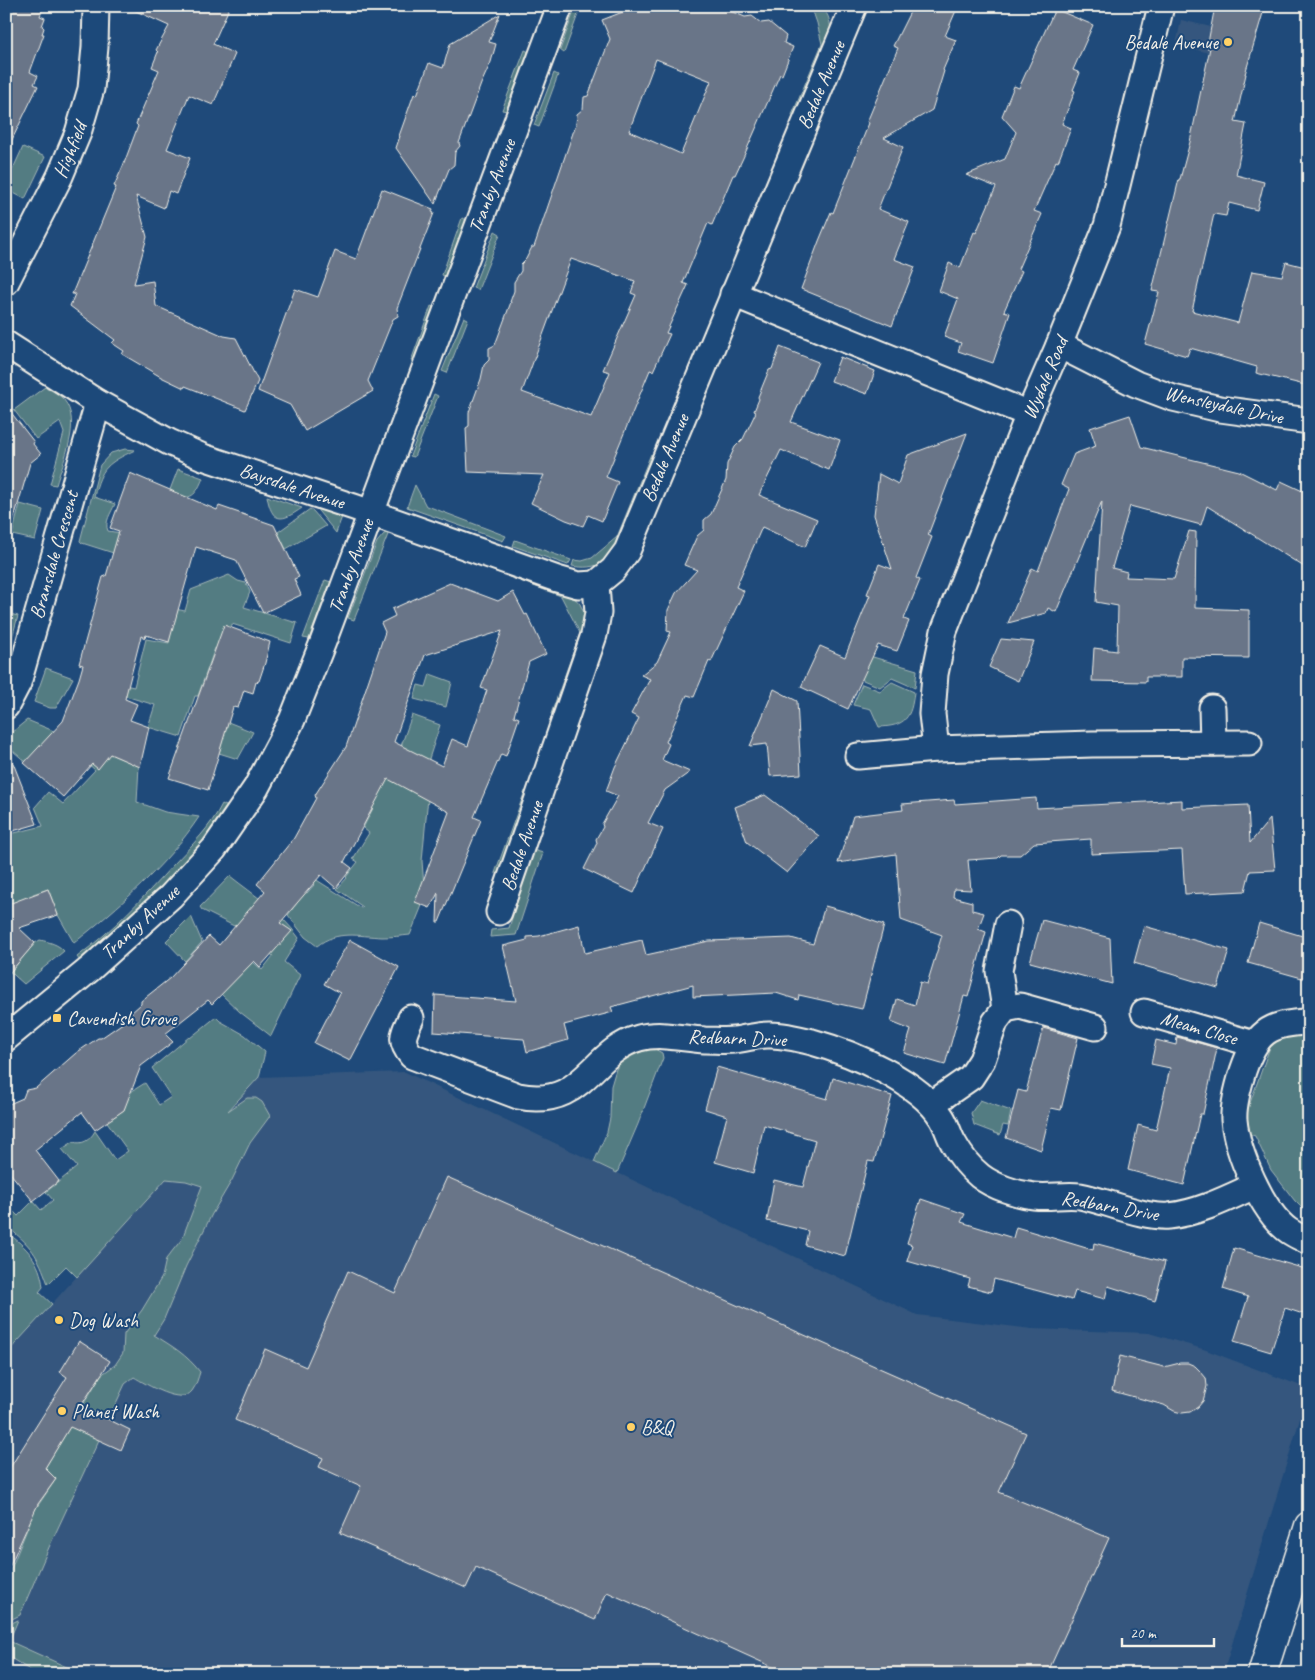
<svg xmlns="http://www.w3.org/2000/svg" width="1315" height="1680" viewBox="0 0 1315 1680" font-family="Caveat,sans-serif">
<rect width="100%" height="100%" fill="#1f4a7a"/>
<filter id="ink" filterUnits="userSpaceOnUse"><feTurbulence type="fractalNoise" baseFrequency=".02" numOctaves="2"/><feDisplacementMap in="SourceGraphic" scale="10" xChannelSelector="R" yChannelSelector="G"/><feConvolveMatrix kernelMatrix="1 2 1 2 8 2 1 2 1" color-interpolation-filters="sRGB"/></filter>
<g filter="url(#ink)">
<g fill="#35577e">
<polygon points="1181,20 1211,27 1210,53 1176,45"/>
<polygon points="405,1072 917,1315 1032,1329 1149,1333 1206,1350 1309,1389 1223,1674 32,1674 6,1658 6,1354 259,1077"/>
</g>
<g fill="#527b82" stroke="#a3b6b5">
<polygon points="576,6 581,6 564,53 560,50"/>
<path d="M811,6C828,6 830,19 831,33L797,117L792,115L822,44L817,23Z"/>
<polygon points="525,50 529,52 507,111 502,110"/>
<polygon points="554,73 558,75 539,127 534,125"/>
<polygon points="23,147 45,157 25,199 6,189 6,184"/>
<polygon points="462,218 467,220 448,278 442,275"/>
<polygon points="495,231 500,234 478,290 473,288"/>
<polygon points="431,306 436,308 416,364 411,361"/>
<polygon points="464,317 468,319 447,373 442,371"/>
<path d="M45,387C51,390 60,395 64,400C82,422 63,461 56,485L50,484L64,433L60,422L36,439L14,410Z"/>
<polygon points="434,394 438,396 414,457 410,456"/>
<path d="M125,449L135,450C108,463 101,467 94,497L115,504C111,513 104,522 108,531L121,533L126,557L82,543L80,541L100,465L111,453Z"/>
<path d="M651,454L655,457C647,477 621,551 605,561C595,568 583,568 572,566L574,560L582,561L592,558L617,537Z"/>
<path d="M178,469L203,478C194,500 190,499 168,495Z"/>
<polygon points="415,485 426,506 430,507 506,536 503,541 407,507"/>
<path d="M267,496L302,508C282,522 272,524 267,496Z"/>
<polygon points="20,504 43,510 35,540 12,535"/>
<polygon points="315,507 343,514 336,533"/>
<polygon points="310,509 313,511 326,526 286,549 278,532"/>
<polygon points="389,532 354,620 348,618 377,542 384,534"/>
<polygon points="515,540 571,560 568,565 513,546"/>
<path d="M511,571C529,578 570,589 580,604C584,611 586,619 588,626L556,717L551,714L580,633L561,596L509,577Z"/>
<polygon points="229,575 238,581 246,583 250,592 244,607 297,623 291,643 232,624 223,650 215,648 198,696 195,696 181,737 148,727 155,705 122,695 120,684 134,687 146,639 169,643 175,609 185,611 191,590"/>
<polygon points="325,580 331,582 309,639 303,638"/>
<polygon points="6,613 18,616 6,659"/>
<polygon points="866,655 917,670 915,688 892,678 880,687 858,678"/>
<polygon points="46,668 73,678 56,708 50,708 34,702"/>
<polygon points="430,674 452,682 446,707 414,699 418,685 426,687"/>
<path d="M892,682L914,692C911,718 906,726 879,727L871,709L853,705L862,684L880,691Z"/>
<path d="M412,715L440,725L424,774L432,776L427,807L422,861L424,887L423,903L410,935C401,936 392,937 382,937C358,936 337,930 317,946L305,937L288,915L305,892L307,893L314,885L312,883L315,879L361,908L363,907L337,889L347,878L346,877L358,862L353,859L369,833L363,828L373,808L369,805L395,763Z"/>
<path d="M27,720L139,766L137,802L165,812L199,817C167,865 119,907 74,943L58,915L48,889L33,894L35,901L17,908L10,902L6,907V835L43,826L35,807L48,792L63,804L95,770L57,736L27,763L6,745V737Z"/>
<polygon points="228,722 253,732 238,759 219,753"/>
<polygon points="525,791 529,794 501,873 495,873"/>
<path d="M222,804L228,807C209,839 182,865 156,892C133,916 108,942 80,961L77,957C113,930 143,898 174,864C191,846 211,827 222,804Z"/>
<polygon points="533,850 543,853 516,935 490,937 491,930 509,928"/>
<path d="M230,876C254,895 281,912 299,938L284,962L300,975L271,1036L240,1012L221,994L253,962L262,970L273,956L235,925L234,926L202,910L200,907Z"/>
<polygon points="191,916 202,942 185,961 166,941"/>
<path d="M40,940C49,942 58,944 64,951L24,984L6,968H14L35,943Z"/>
<path d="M216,1017L220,1021L245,1035L265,1052L259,1077L228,1111L247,1098H256L262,1102L270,1116L250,1143L232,1180L212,1214L186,1266L164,1319L154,1335C172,1346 187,1355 200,1372C198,1378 196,1386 192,1391C181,1406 146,1384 134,1377L125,1384L50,1545L20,1615L6,1622V1581L30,1522L28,1520L56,1479L45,1468L101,1375L115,1365L123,1353L124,1334L142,1310L162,1277L166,1259L182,1239L202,1186L186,1181L166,1179L77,1277L66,1266L48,1284C38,1255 31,1245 6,1226V1212H14L18,1216L33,1201L41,1210L53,1200L46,1192L77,1167L62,1149L73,1142C83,1145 90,1140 95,1131L115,1160L128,1151L105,1119L107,1117L111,1119L124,1110L125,1106L121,1098L145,1083L159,1105L171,1097L152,1068L189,1037L190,1038Z"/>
<polygon points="1309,1031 1309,1215 1295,1201 1271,1170 1255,1136 1247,1133 1245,1117 1271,1044 1290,1034"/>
<polygon points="653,1048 662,1053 663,1058 638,1124 617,1173 594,1162 607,1132 610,1118 611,1086 616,1069 623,1059 634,1051"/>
<polygon points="980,1100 1011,1111 1008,1126 1003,1125 1000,1135 974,1125 971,1113"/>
<path d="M6,1232C27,1247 40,1261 43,1287L39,1292L52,1304L6,1354Z"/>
<polygon points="18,1620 9,1641 82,1674 36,1674 6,1655 6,1626"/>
</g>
<g fill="#697488" stroke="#f4f1e8" fill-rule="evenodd">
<polygon points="6,6 44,6 40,16 45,18 42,26 44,28 42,34 44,34 30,72 38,76 34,84 38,86 6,152"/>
<polygon points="125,6 230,6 213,44 235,54 213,105 189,95 167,149 190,158 176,194 169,191 164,208 136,196 147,237 134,284 153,281 156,306 224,336 236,338 258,381 245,410 185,386 184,388 161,377 122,354 124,351 112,343 115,340 70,306 75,294 72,294 116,187 114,186 123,166 138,126 136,124 159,70 152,67 158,52 156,50 169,26"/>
<path d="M638,6H718L745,17L752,16L761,23L769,22L786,36L784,43L793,47L782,75L780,74L743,158L735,175H733L712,225L708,223L683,283L688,285L666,333L670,334L653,371L650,370L606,477L618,482L602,521L588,515L583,526L566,520L531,503L544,475L468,472L466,428L469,426V412L481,379L484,365L489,360V348L495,345L511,302H510L514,291V282L521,271V264L526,259L532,247H534L576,124L577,114L583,109L584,97L588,96L610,39L602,20ZM656,59L711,81L681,154L629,131ZM571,259L635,281L631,293L636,295L603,370L610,372L591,417L522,392Z"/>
<polygon points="913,6 958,6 945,36 956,40 943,70 944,71 932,110 884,138 903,147 878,209 909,222 894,259 915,267 892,326 801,289 819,241 831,212 833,213 869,123 867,122 898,48 893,46"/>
<polygon points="1215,6 1265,6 1245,74 1246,74 1235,122 1246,124 1236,175 1264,182 1257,210 1229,203 1226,216 1214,214 1192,311 1238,323 1252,271 1282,276 1286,262 1309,268 1309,386 1256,373 1257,367 1190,348 1187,356 1145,344 1159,292 1152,291 1179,179 1180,179 1190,142 1210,48 1207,48"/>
<polygon points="1055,9 1093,25 1073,70 1080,73 1073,90 1075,91 1062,124 1071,128 1058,162 1056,161 1034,211 1042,214 1018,269 1022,271 1004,311 1010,313 993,363 958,351 961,343 944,337 958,299 939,291 949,263 960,268 974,232 976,233 996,187 966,175 1005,159 1016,132 1002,116 1014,86 1019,88"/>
<polygon points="500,14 489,42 496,44 491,62 481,84 459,143 460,146 455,152 454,165 449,169 435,204 396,148 400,136 399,136 414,94 417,95 429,63 443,68 450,44"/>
<polygon points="382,189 433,209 432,212 434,213 397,308 398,316 393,319 368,381 373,391 305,431 290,405 258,391 295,289 318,297 335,251 356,259"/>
<polygon points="780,347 818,362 791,422 840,440 829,470 781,450 759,495 817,519 805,547 762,527 736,587 744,591 711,662 709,661 694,697 687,695 666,742 669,744 662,760 690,772 665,790 648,823 663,829 634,893 584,869 597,843 596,839 603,827 602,824 618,796 606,791 615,767 639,718 631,714 650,679 641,675 657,662 671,632 667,631 668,610 676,593 697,570 684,565 697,536 704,530 704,520 711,514 726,480 727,464 735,447 743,439 756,412 754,411 759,399 758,397 769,370 772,369"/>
<polygon points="840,357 875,371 867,394 831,381"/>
<polygon points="6,406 34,442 33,444 41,454 30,463 13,522 6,521"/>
<polygon points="1130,415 1141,447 1239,471 1277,490 1281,481 1309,494 1309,570 1207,506 1201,525 1130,506 1112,568 1127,572 1126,577 1174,579 1189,531 1196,532 1195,608 1249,610 1249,658 1182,657 1182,677 1146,677 1146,682 1092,681 1094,648 1117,651 1118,606 1096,602 1102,501 1056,612 1048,608 1046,613 1008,623 1032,568 1038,571 1069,489 1061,485 1074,454 1096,446 1090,428"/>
<polygon points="967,433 928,535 932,537 916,578 920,580 904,619 909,621 897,651 878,645 848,709 801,687 820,646 845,657 870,595 867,594 879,564 892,569 874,515 879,474 898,484 908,455"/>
<polygon points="130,473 217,510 219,506 274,525 299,577 294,579 301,595 263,613 236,560 196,547 169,642 146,635 145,638 141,636 125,699 137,704 130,720 149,727 140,767 110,754 98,769 92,764 63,797 24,763 63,721 79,679 83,665 79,664 103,577 106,576 119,531 110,528"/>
<path d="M450,583L498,601L513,592L525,615L527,614L546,654L529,662L514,716L519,718L506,756L501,754L474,817L481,820L439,922H437L438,893L430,908L415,902L449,812L388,779L344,862L352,868L336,888L321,875L280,923L292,931L260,967L254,961L212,1004L208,1000L165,1034L173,1042L141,1066L124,1110L95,1130L82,1112L35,1150L59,1181L33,1201L6,1168L7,1105L23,1098L26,1090L36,1088L76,1053L98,1038H101L133,1016L131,1013L141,1004V1001L170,978L209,936L219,945L265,891L257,884L294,838L316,798L315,795L346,747L385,632L381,623L395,616L392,609ZM502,631L481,688L487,690L468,746L452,739L442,766L394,742L425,655Z"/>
<polygon points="224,625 270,642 265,663 259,681 256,682 253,693 244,690 238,708 233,707 208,790 169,778"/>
<polygon points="1001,639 1034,642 1018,681 989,667"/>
<polygon points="774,689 797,701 801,774 770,776 767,744 750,746"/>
<polygon points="6,750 8,750 37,824 6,833"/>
<polygon points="765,795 819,836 787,873 747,842 735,807"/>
<polygon points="1036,798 1037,808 1182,800 1182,808 1248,805 1250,843 1270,819 1275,870 1250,871 1245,891 1185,894 1182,850 1091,854 1091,839 1034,843 1020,855 1001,855 998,858 968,860 971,890 954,889 953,897 972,902 972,910 984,913 978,929 986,932 968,997 964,996 945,1065 904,1053 911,1030 891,1022 897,999 915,1005 920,982 927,984 942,935 901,920 896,854 838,863 853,816 903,810 902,804 954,800 955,804"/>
<polygon points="48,889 58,915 19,928 35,943 6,977 6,905"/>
<polygon points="825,906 847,912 884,925 862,1009 799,995 798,1000 776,993 693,997 693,985 611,1007 613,1012 564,1025 568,1040 527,1052 524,1039 434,1032 435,995 516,1001 503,946 527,940 527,937 539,936 579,925 585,953 642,940 646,955 709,941 791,938 813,944"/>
<polygon points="1042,920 1110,938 1112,984 1030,962"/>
<polygon points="1259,923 1309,938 1309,980 1248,963"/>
<polygon points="1144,926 1229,950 1218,988 1134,963"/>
<polygon points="350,940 399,967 350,1061 314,1043 340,993 324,984"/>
<polygon points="1043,1028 1078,1038 1061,1110 1051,1108 1041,1150 1006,1138 1018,1090 1026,1092"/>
<polygon points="1177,1037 1217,1048 1203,1114 1200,1114 1184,1185 1128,1170 1138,1125 1156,1130 1170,1068 1151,1064 1156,1040 1176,1045"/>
<polygon points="717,1067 827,1099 833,1078 892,1096 874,1162 868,1161 845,1256 805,1245 808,1231 767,1221 774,1180 803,1187 815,1140 764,1125 753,1173 715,1162 727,1116 705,1109"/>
<polygon points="447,1177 1026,1433 999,1492 1109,1538 1047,1674 788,1674 607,1592 595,1620 476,1567 466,1588 340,1533 361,1486 319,1467 323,1458 235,1420 265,1349 306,1367 348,1271 395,1293"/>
<polygon points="921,1199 965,1214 961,1222 1013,1238 1016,1227 1093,1250 1094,1243 1165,1262 1155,1301 1108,1286 1105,1299 1075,1291 1072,1300 994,1279 991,1292 968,1286 970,1279 907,1261 912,1245 907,1243"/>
<polygon points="1234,1248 1309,1270 1309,1316 1285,1308 1271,1352 1234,1341 1248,1297 1223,1289"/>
<polygon points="79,1341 110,1361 81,1406 130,1430 121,1450 70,1427 45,1468 56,1479 38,1504 6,1574 6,1474 67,1377 60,1372"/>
<polygon points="1120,1356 1164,1367 1180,1363 1188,1363 1195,1366 1201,1372 1206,1378 1207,1386 1203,1401 1198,1407 1190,1412 1182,1413 1174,1411 1164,1405 1112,1391"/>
</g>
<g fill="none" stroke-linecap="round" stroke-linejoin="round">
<g stroke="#f4f1e8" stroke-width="29">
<g id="minor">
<polyline points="1161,6 1107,226 1059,345 1029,414 944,631 935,674 932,714 936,749 1092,744 1249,743"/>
<polyline points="6,282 60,176 78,133 91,89 95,47 96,6"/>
<polyline points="733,294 1029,414"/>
<polyline points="6,344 98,403 169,442 203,457 354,507 557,579 578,585 596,584"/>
<polyline points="1059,345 1136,384 1173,398 1220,409 1309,421"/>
<polyline points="596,584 613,570 627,551 854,6"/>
<polyline points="6,706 18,683 98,403"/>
<polyline points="1212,708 1213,743"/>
<polyline points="858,756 936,749"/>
<polyline points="499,912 594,635 598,613 596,584"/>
<polyline points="1005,1009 999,971 1008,924"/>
<polyline points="1144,1012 1254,1044"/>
<path d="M411,1018C403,1035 399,1041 412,1056L518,1096C584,1110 590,1052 639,1038C661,1032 683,1039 705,1040C715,1040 725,1041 734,1040C746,1039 759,1034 771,1035C784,1035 800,1039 812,1042C852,1053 919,1081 942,1118C947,1126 949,1136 954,1144C961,1157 969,1167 980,1176C994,1187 1017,1194 1034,1196C1049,1198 1065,1194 1080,1196C1107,1201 1142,1218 1169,1216C1198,1213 1228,1198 1254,1186"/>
<path d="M1309,1022C1268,1023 1256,1033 1243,1071C1239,1084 1233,1106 1234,1120C1237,1152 1262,1212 1289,1231C1295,1235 1302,1238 1309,1242"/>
<polyline points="6,1038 90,969 171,896 214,849 256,788 292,720 323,642 560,6"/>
<polyline points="932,1104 971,1077 982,1060 995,1022 1005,1009 1020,1006 1095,1027"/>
</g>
</g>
<g stroke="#f4f1e8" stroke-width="31">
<polyline id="tertiary" points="1262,1674 1309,1526"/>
</g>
<use href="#minor" stroke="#1f4a7a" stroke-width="25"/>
<use href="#tertiary" stroke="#1f4a7a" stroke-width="28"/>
</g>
</g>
<g fill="#ffd166" stroke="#1f4a7a" stroke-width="2">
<circle cx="1228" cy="42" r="5"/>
<rect x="52" y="1013" width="10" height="10" rx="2.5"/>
<circle cx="59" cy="1320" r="5"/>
<circle cx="62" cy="1411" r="5"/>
<circle cx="631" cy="1427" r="5"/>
</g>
<g text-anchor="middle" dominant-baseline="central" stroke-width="4" stroke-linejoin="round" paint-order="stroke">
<g font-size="20" fill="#f4f1e8" stroke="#1f4a7a" text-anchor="start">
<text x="1218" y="42" text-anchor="end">Bedale Avenue</text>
<text x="67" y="1018">Cavendish Grove</text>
<text x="69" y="1320">Dog Wash</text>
<text x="72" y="1411">Planet Wash</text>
<text x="641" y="1427">B&amp;Q</text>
</g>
<g font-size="20" fill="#f4f1e8" stroke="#1f4a7a">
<text transform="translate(821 85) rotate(-67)">Bedale Avenue</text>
<text transform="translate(70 150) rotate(-68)">Highfield</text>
<text transform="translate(492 186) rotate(-69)">Tranby Avenue</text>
<text transform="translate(1045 378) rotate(-67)">Wydale Road</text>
<text transform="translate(1224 405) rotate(12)">Wensleydale Drive</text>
<text transform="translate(665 458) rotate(-67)">Bedale Avenue</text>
<text transform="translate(292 486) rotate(18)">Baysdale Avenue</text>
<text transform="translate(54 555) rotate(-74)">Bransdale Crescent</text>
<text transform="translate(351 566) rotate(-70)">Tranby Avenue</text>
<text transform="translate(522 846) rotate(-71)">Bedale Avenue</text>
<text transform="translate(140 922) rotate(-43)">Tranby Avenue</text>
<text transform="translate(1199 1028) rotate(16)">Meam Close</text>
<text transform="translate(737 1038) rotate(2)">Redbarn Drive</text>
<text transform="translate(1110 1206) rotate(10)">Redbarn Drive</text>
</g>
</g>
<rect width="1315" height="1680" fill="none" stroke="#1f4a7a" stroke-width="25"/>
<rect x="12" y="12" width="1290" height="1655" fill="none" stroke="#f4f1e8" stroke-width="2" filter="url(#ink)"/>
<path d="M1122 1638v8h92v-8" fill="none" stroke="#f4f1e8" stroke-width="2.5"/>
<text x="1130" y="1638" font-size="15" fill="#f4f1e8" stroke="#1f4a7a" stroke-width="4" paint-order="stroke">20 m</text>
</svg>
